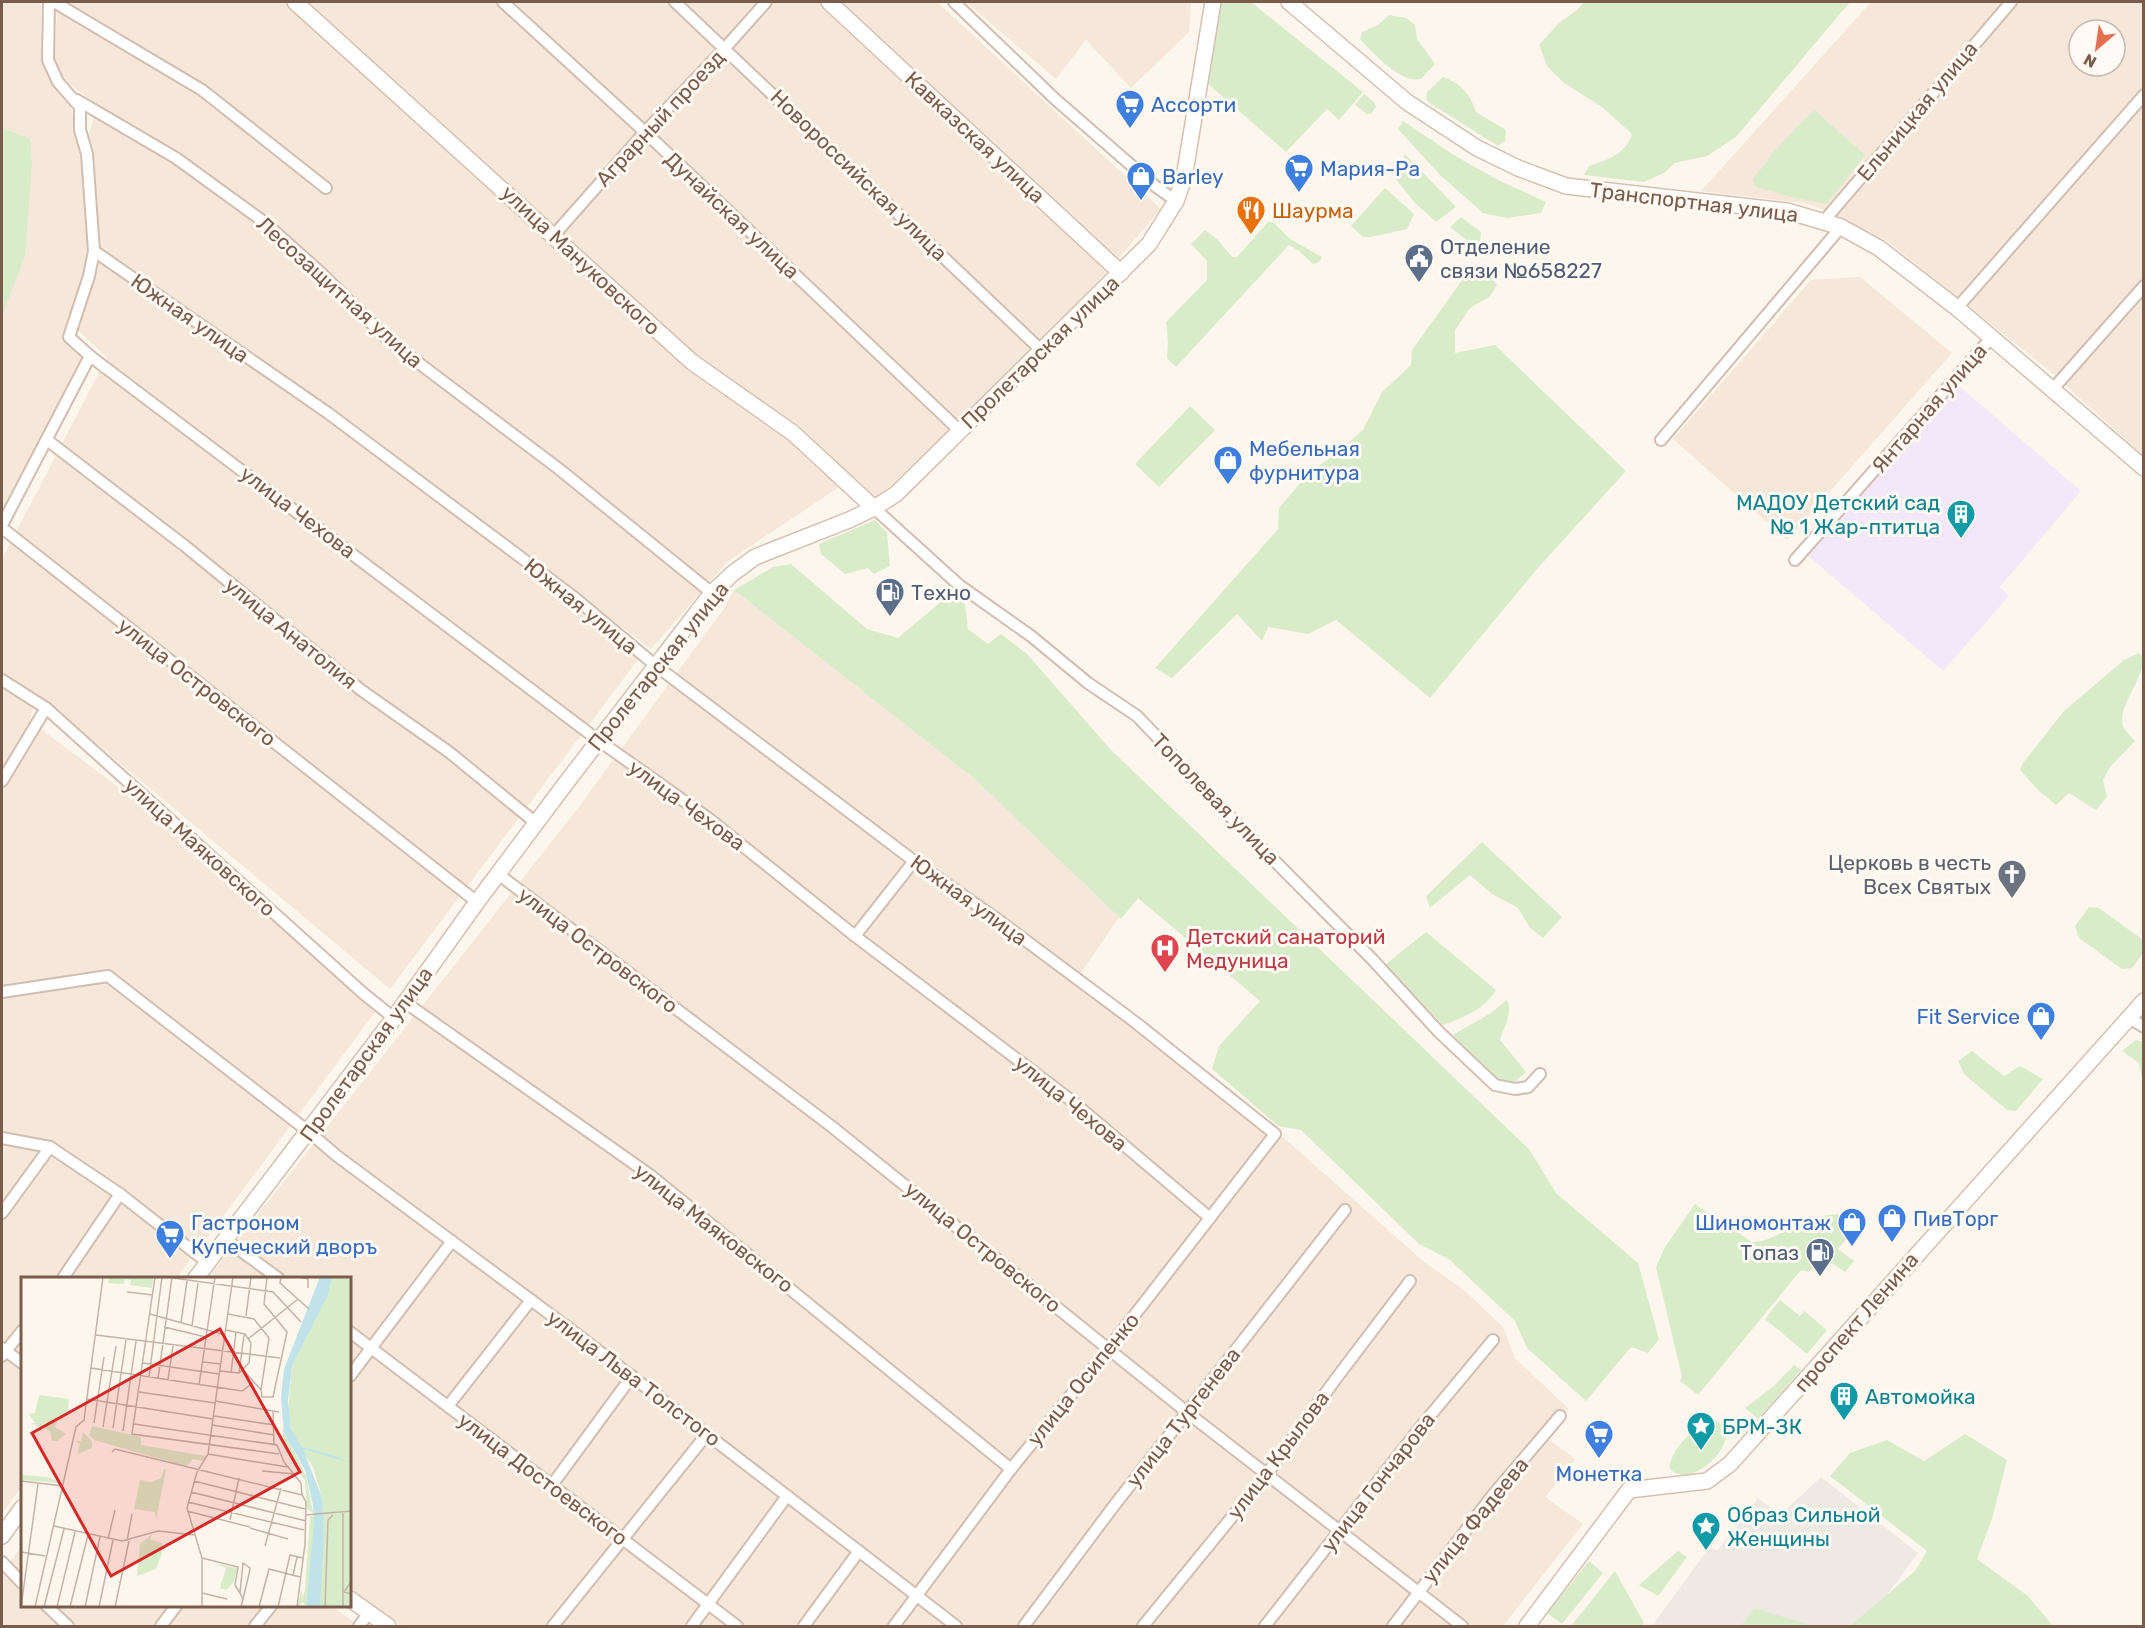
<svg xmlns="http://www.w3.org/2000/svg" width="2145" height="1628" viewBox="0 0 2145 1628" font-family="Rubik,sans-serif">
<rect width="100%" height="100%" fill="#fdf6ec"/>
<g fill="#f5e8da" fill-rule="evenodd">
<polygon points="2,2 41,2 41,32 49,72 70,103 77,134 90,240 89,276 69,337 90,356 2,525 2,285 10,144 2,128"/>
<polygon points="56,2 937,2 1161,209 1104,275 1028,354 876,499 854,477 727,562 651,649 333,409 96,248 88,136 98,105 68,83 53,62 57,17"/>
<polygon points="966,2 1191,2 1189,32 1131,88 1086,40 1056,79"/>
<path d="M1871,2H2143V455L2045,367L1887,241L1825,210L1804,203L1701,191ZM2079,30H2115V66H2079Z"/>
<polygon points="96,260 313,408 640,657 390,989 72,723 2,672 2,559 107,357 74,327"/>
<polygon points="1860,277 1952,353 1787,540 1673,439 1811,280"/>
<polygon points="734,590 977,781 1119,917 1079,976 1275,1130 1423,1261 1465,1291 1503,1327 1515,1358 1569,1409 1546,1437 1575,1459 1545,1497 1583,1524 1503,1626 402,1626 350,1588 350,1278 208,1278 578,808 723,610"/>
<polygon points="2,685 34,703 30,721 169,825 376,1011 177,1278 22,1278 22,1486 2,1514"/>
<polygon points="22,1546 22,1606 331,1606 360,1626 2,1626 2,1573"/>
</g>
<polygon fill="#efe9e4" points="1821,1477 1918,1553 1886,1596 1925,1626 1652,1626 1706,1552 1710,1547 1717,1551 1758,1498 1780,1515"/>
<polygon fill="#f3e8fa" points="1958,385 2081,491 2000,587 2009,596 1943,671 1806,554"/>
<g fill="#d8ecc9">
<polygon points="1219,2 1251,2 1363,92 1339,120 1327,109 1286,152 1207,83"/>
<path d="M1584,2H1850L1736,137L1707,156L1675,163L1664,173L1644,182L1584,175L1589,166C1608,160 1626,154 1632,134L1602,107L1564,83L1547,66L1539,45L1558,24L1577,10Z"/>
<path d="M1389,15L1406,18L1415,25L1417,39L1435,64L1421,79C1401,84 1373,53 1360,39L1362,32L1378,25Z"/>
<path d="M1443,77C1461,83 1470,94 1476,112L1506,130L1505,141L1498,146L1431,104L1426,99L1427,92Z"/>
<polygon points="1364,94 1374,102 1376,107 1371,114 1367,114 1355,105"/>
<polygon points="1814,110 1865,155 1827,204 1795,198 1756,187 1753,179 1778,147"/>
<polygon points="1403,121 1457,157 1498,180 1546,202 1541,213 1507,218 1483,213 1440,175 1398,129"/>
<polygon points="2,128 30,139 32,163 25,256 2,316"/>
<polygon points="1405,154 1456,207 1436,222 1415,203 1394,177"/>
<polygon points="1385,188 1414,214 1407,229 1371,237 1363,237 1351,226"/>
<polygon points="1461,217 1481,232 1480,242 1473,245 1450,227"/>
<polygon points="1268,222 1273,222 1290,239 1322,257 1319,262 1313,264 1299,251 1289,245 1176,367 1167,358 1168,341 1166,322 1207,280 1207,261 1191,244 1205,230 1218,240 1232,257 1237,257"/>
<polygon points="1484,268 1497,285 1489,297 1470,308 1455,330 1455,353 1495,345 1626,471 1537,569 1430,698 1336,620 1308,634 1268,627 1262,641 1237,614 1172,678 1155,668 1278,529 1279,508 1307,475 1339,451 1363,430 1382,392 1411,365 1412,350 1466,275"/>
<polygon points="1190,406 1215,430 1159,487 1135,464"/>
<polygon points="875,520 887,532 890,566 874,574 868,568 845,574 821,554 819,544"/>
<polygon points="791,564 867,629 898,638 949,595 965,604 968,629 988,644 1001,634 1027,654 1111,750 1529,1149 1556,1193 1638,1263 1659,1339 1648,1353 1631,1347 1586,1401 1527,1348 1515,1321 1450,1260 1419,1244 1301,1130 1278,1126 1212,1069 1219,1046 1260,1001 1138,898 1121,919 977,781 734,590 773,567"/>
<path d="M2139,653L2143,658C2144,680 2117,706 2123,726C2125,731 2132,737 2135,741L2110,767L2103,780L2107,797L2096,810L2069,793L2056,805L2038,790L2020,770L2023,763L2064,711L2124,660Z"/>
<polygon points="1482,842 1562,917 1543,938 1530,928 1518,908 1492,894 1470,875 1430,908 1426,896"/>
<polygon points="2089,907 2099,908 2143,940 2143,953 2132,968 2122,969 2079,938 2075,926"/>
<path d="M1426,932L1496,990C1485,1009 1463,1018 1443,1025L1385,965Z"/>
<path d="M1507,1000C1513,1013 1504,1027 1500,1040L1526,1072L1512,1084L1495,1078L1453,1035L1491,1013Z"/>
<polygon points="2136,1040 2143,1042 2143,1082 2139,1063 2122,1051"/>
<polygon points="1972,1051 2004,1076 2020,1066 2043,1079 2016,1111 2007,1110 1965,1075 1958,1061"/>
<path d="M1695,1204L1752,1242C1768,1243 1782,1231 1796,1225C1809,1219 1823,1215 1837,1214L1854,1229L1838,1249L1854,1261L1845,1272L1824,1258L1809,1272L1801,1270L1698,1395L1680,1381L1682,1377L1656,1267L1665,1247Z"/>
<polygon points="1780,1300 1800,1316 1804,1311 1827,1330 1807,1354 1765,1319"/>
<polygon points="1794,1365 1801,1370 1758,1419 1745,1408 1774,1386"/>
<path d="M1715,1420C1751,1436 1687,1496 1669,1467C1673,1446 1695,1426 1715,1420Z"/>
<polygon points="1965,1434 2007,1460 1992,1519 1977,1559 2028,1596 2053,1626 1850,1626 1915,1571 1927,1551 1830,1476 1850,1453 1887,1440 1924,1461"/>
<polygon points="1678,1551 1687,1557 1658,1596 1639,1585"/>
<polygon points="1589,1561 1603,1573 1562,1624 1547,1613"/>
<polygon points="1615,1571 1644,1623 1642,1626 1571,1626"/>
<polygon points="1754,1608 1813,1626 1741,1626"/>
</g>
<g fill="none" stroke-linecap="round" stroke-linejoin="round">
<g stroke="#d1beb0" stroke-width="14">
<g id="street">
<polyline points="49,2 48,60 58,82 80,107 80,130 87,154 94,251 89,276 69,337 90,356 598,740 708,818 855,936 1072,1101 1210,1218"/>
<polyline points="54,2 202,90 326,188"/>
<polyline points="503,2 645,132 959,430"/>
<polyline points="675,2 1041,350"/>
<polyline points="954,2 1055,99 1155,186 1176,201"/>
<polyline points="77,100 176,158 264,222 321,273 387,339 559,469 712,593"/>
<polyline points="1823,222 2011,2"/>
<polyline points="554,235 645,132 725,48 766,2"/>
<polyline points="94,251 328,413 575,598 655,665 914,861 1001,922 1135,1022 1275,1134 1109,1348 1011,1469 894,1626"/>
<polyline points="1957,308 2144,95"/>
<polyline points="2052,390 2144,286"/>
<polyline points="47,440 185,546 361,690 449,752 536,823"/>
<polyline points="1661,440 1841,227"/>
<polyline points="874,508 959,585 1031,636 1088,683 1137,716 1159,739 1187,773 1372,959 1439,1032 1495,1085 1515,1089 1528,1087 1540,1074"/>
<polyline points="2,525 90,356"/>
<polyline points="2,528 477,902"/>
<polyline points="1795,560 1992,337"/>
<polyline points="2,680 46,708 364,994 394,1018"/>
<polyline points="2,781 46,708"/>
<polyline points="498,874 831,1126 1193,1417 1462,1626"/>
<polyline points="855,936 914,861"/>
<polyline points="2,992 108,976 309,1132 337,1156 578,1335 956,1626"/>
<polyline points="406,1003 650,1175 1011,1469"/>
<polyline points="2129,1018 2144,1027"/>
<polyline points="2,1138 50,1147 120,1194 208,1263"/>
<polyline points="2,1213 50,1147"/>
<polyline points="226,1240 278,1278"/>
<polyline points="63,1278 120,1194"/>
<polyline points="350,1332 737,1626"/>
<polyline points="2,1348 22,1363"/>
<polyline points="2,1356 22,1331"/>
<polyline points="350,1376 452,1241"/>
<polyline points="448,1406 531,1300"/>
<polyline points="552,1485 632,1376"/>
<polyline points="2,1562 22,1583"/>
<polyline points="47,1606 68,1626"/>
<polyline points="161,1626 176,1606"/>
<polyline points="255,1626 271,1606"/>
<polyline points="359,1626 369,1613"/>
<polyline points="553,1626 707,1434"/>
<polyline points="692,1626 787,1496"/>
<polyline points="804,1626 859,1551"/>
<polyline points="1024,1626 1113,1507 1345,1210"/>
<polyline points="1143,1626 1267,1474 1335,1380 1410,1281"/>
<polyline points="1265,1626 1419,1429 1493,1340"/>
<polyline points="1393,1626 1492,1496 1560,1416"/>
</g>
</g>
<g stroke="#d6c0b0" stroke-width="18">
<g id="secondary">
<polyline points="295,2 692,362 793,433 874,508"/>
<polyline points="829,2 1121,273"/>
<polyline points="1289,2 1407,102 1477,148 1518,168 1566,186 1787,211 1841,227 1879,248 1957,308 2144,468"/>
<polyline points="196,1278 394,1018 477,902 566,783 712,593 732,574 755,557 849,520 874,508 896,494 1149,244 1176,201 1184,178 1213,2"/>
<polyline points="2,1536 22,1508"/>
<polyline points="350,1599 388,1626"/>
<polyline points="1527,1626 1629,1490 1707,1481 1730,1464 2144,1001"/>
</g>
</g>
<use href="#street" stroke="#fff" stroke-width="10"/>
<use href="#secondary" stroke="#fff" stroke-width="15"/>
</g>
<defs>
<g id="supermarket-pin" transform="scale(1.5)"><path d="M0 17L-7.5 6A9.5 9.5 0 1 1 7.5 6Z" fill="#3f7fe0" stroke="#fffaf3"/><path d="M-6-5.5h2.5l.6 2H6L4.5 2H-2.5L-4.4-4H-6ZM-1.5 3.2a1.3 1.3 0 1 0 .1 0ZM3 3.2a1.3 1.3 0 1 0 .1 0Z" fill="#fff"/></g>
<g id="shop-pin" transform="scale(1.5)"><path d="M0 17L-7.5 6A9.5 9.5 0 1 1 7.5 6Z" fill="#3f7fe0" stroke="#fffaf3"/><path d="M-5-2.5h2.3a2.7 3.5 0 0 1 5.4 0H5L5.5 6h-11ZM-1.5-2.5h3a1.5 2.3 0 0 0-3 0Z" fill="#fff"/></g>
<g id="restaurant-pin" transform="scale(1.5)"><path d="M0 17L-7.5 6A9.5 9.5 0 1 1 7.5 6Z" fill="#e8710a" stroke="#fffaf3"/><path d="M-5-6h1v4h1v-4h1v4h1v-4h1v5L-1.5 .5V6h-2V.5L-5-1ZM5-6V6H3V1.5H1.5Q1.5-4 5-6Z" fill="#fff"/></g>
<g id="civic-pin" transform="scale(1.5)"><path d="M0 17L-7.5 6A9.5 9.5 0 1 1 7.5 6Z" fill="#5c6f8a" stroke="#fffaf3"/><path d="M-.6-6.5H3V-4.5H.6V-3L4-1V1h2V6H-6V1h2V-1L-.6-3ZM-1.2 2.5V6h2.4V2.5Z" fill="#fff"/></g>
<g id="building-pin" transform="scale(1.5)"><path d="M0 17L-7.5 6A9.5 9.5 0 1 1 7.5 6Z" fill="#0f9aa8" stroke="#fffaf3"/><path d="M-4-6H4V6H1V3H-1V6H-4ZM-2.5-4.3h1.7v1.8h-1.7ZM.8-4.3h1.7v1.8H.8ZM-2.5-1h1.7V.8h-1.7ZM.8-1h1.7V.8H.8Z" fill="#fff"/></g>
<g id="fuel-pin" transform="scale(1.5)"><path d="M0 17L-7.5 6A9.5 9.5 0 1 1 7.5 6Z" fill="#5c6f8a" stroke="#fffaf3"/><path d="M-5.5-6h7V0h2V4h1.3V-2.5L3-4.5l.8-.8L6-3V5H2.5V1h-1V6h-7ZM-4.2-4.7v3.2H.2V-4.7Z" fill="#fff"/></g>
<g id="church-pin" transform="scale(1.5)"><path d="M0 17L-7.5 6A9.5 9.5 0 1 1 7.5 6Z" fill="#6b7280" stroke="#fffaf3"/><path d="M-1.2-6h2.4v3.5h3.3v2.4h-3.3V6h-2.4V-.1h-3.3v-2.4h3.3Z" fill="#fff"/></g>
<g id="hospital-pin" transform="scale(1.5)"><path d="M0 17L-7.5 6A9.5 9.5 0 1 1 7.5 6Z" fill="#e0444e" stroke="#fffaf3"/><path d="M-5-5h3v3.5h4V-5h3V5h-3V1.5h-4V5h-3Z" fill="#fff"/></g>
<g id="sight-pin" transform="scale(1.5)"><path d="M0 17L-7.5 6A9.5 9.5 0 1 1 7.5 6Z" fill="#0f9aa8" stroke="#fffaf3"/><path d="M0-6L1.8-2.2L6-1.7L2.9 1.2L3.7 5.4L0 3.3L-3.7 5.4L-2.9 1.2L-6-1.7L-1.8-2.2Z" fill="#fff"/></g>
</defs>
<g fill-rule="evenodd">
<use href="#supermarket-pin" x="1130" y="104"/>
<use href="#supermarket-pin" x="1299" y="168"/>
<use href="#shop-pin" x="1141" y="176"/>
<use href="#restaurant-pin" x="1251" y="210"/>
<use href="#civic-pin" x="1419" y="258"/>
<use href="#shop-pin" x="1228" y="460"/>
<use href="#building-pin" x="1961" y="514"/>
<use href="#fuel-pin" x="890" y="592"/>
<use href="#church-pin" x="2012" y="874"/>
<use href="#hospital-pin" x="1165" y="948"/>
<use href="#shop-pin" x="2041" y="1016"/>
<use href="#shop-pin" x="1892" y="1218"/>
<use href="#shop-pin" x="1852" y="1222"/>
<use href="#supermarket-pin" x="170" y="1234"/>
<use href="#fuel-pin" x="1820" y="1252"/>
<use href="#building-pin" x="1844" y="1396"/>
<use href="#sight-pin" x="1701" y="1426"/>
<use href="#supermarket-pin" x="1599" y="1434"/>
<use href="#sight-pin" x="1706" y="1526"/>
</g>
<g text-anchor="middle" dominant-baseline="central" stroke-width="6" stroke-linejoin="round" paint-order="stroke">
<g font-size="21" fill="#366cbe" stroke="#fffaf3" text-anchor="start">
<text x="1151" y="104">Ассорти</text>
<text x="1320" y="168">Мария-Ра</text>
<text x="1162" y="176">Barley</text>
<text x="1249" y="448">Мебельная<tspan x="1249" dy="24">фурнитура</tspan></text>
<text x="2020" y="1016" text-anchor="end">Fit Service</text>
<text x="1913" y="1218">ПивТорг</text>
<text x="191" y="1222">Гастроном<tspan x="191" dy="24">Купеческий дворъ</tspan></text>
<text x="1831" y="1222" text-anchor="end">Шиномонтаж</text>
<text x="1599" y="1473" text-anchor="middle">Монетка</text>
</g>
<g font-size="21" fill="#7a5c4d" stroke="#fffaf3">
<text transform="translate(1917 111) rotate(-50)">Ельницкая улица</text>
<text transform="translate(660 118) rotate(-47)">Аграрный проезд</text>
<text transform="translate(975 137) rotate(43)">Кавказская улица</text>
<text transform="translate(859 175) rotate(44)">Новороссийская улица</text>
<text transform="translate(1694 202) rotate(7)">Транспортная улица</text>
<text transform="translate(732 215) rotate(43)">Дунайская улица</text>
<text transform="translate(581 260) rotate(43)">улица Мануковского</text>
<text transform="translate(340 292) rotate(42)">Лесозащитная улица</text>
<text transform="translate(190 318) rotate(35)">Южная улица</text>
<text transform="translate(1040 352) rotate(-44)">Пролетарская улица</text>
<text transform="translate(1929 408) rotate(-49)">Янтарная улица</text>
<text transform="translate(298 512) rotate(37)">улица Чехова</text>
<text transform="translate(581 606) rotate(39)">Южная улица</text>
<text transform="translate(291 633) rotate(39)">улица Анатолия</text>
<text transform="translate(658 666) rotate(-51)">Пролетарская улица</text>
<text transform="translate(197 682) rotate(38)">улица Островского</text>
<text transform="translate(1216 799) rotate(46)">Тополевая улица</text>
<text transform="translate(687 805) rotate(36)">улица Чехова</text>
<text transform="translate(200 847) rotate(42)">улица Маяковского</text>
<text transform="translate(969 900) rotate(36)">Южная улица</text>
<text transform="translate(598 950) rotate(37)">улица Островского</text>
<text transform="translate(366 1054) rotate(-54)">Пролетарская улица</text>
<text transform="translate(1071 1103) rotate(39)">улица Чехова</text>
<text transform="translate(714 1228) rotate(38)">улица Маяковского</text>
<text transform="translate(983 1247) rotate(39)">улица Островского</text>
<text transform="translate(1856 1322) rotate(-49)">проспект Ленина</text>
<text transform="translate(634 1378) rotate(37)">улица Льва Толстого</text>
<text transform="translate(1083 1379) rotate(-51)">улица Осипенко</text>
<text transform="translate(1183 1417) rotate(-52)">улица Тургенева</text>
<text transform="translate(1278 1455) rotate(-53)">улица Крылова</text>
<text transform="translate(543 1479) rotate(37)">улица Достоевского</text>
<text transform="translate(1378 1482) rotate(-52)">улица Гончарова</text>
<text transform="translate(1475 1520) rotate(-51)">улица Фадеева</text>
</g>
<g font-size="21" fill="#c56008" stroke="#fffaf3" text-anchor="start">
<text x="1272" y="210">Шаурма</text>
</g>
<g font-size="21" fill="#4e5e75" stroke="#fffaf3" text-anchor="start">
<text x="1440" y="246">Отделение<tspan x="1440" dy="24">связи №658227</tspan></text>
<text x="911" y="592">Техно</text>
<text x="1799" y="1252" text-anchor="end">Топаз</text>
</g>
<g font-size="21" fill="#0d838f" stroke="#fffaf3" text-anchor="start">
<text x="1940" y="502" text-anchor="end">МАДОУ Детский сад<tspan x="1940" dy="24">№ 1 Жар-птитца</tspan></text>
<text x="1865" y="1396">Автомойка</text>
<text x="1722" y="1426">БРМ-ЗК</text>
<text x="1727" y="1514">Образ Сильной<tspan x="1727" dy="24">Женщины</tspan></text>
</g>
<g font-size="21" fill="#5b616d" stroke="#fffaf3" text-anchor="end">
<text x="1991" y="862">Церковь в честь<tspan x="1991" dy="24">Всех Святых</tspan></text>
</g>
<g font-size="21" fill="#be3a42" stroke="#fffaf3" text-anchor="start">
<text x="1186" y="936">Детский санаторий<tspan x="1186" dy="24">Медуница</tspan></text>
</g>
</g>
<g transform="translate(21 1277)">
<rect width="330" height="330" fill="#fdf6ec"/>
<path d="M88,0H132L131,11L109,8L110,3L104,2L103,7L87,6ZM311,0H330V330H299L301,221L292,190L272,160L267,134L271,89L307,18ZM18,118L48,122L46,139L37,141L34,150L45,157L36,164H31L29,154L10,146H14L8,137L14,136ZM71,149L120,160V168L185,179L182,184L172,182L166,189L160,188L73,163L68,158ZM261,150L285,199L292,236L286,232L284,204L264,173ZM62,155L71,164V171L56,177L59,167L54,164H60ZM143,192H145L135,243L134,235L113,232L119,203L131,205L140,201ZM0,198L26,200L41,206L0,203ZM289,239L294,240V249L285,330L282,325L277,330L280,313L282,320L284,313ZM131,257L129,262L141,266V276L135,292L116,299L119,267ZM196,287L216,291L213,305L205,313L199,311L205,291Z" fill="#d8ecc9"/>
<path d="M299,0H311L307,18L271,89L267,124L270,152L281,171H284L289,172L310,178L330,186L282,172L301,221L303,258L299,330H285L293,247L292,228L284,193L263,156L260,121L263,92Z" fill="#bfe3e8"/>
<path fill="none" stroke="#c5b3a7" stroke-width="1.5" d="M134,0L111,157L258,177M145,0L252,15L280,45M260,0L259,6L288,32M278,0L287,2V11M106,15L132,18M129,37L204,58M207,37L233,42L248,61L240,113M225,39L230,0M160,46L166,4M171,49L177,6M143,50L185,60M75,58L259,81M227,62L277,22M182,85L200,87M122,86L198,97M70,91L221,114L232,106M199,94L218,96L228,86L230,66L224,57L205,53M224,95L240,113L241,120H252L266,55L243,27L246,0M210,96L215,55M218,96L223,58M128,100L141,0M137,102L151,0M147,103L152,69M178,108L194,0M118,115L194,126M66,122L192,142M194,124L258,135M252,135L253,168M193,139L253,148M73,146L83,80M113,147L256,168L263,185L280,206L281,218M191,148L253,158M82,150L95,69M92,151L105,63M102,154L115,64M91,175L94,172L281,218L285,225L284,267L276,330M187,177L266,190M241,194L274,197M0,204L42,209M173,204L284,232M170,215L285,244M167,225L283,253M166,234L229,250M322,236V330M284,238L330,234M209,243L218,201M33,249L101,264L137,254L174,258M229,251L267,262M87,262L94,233M106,264L111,237M244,269L260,211M0,275L24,279M181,281L217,290L214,308L219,316M272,298L276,280M330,305L323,315L330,317M181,316L206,322M0,330L17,207M14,330L55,150L63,143L82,0M23,330L43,252M36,330L54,255M49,330L67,258M64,330L79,260M78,330L92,263M94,330L108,264M181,330V281L166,231L176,195L187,177L212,0M220,330L222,322L228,297L229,291L222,286L219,316L222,322M238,330L248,292L279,300M257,330L269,278L282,281M304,330L307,243L312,238"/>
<path fill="#d62828" fill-opacity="0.15" stroke="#d62828" stroke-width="3" d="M199,52L279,195L90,299L11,156Z"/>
<rect width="330" height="330" fill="none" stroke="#7a5c4d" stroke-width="3"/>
</g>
<rect width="2145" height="1628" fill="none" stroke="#7a5c4d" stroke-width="6"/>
<g transform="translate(2097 48) rotate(209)"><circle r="28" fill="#fffaf3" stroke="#cabbb1" stroke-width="1.5"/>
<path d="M0-4.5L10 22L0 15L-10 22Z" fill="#e76f51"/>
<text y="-9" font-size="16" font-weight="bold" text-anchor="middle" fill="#7a5c4d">N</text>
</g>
</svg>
